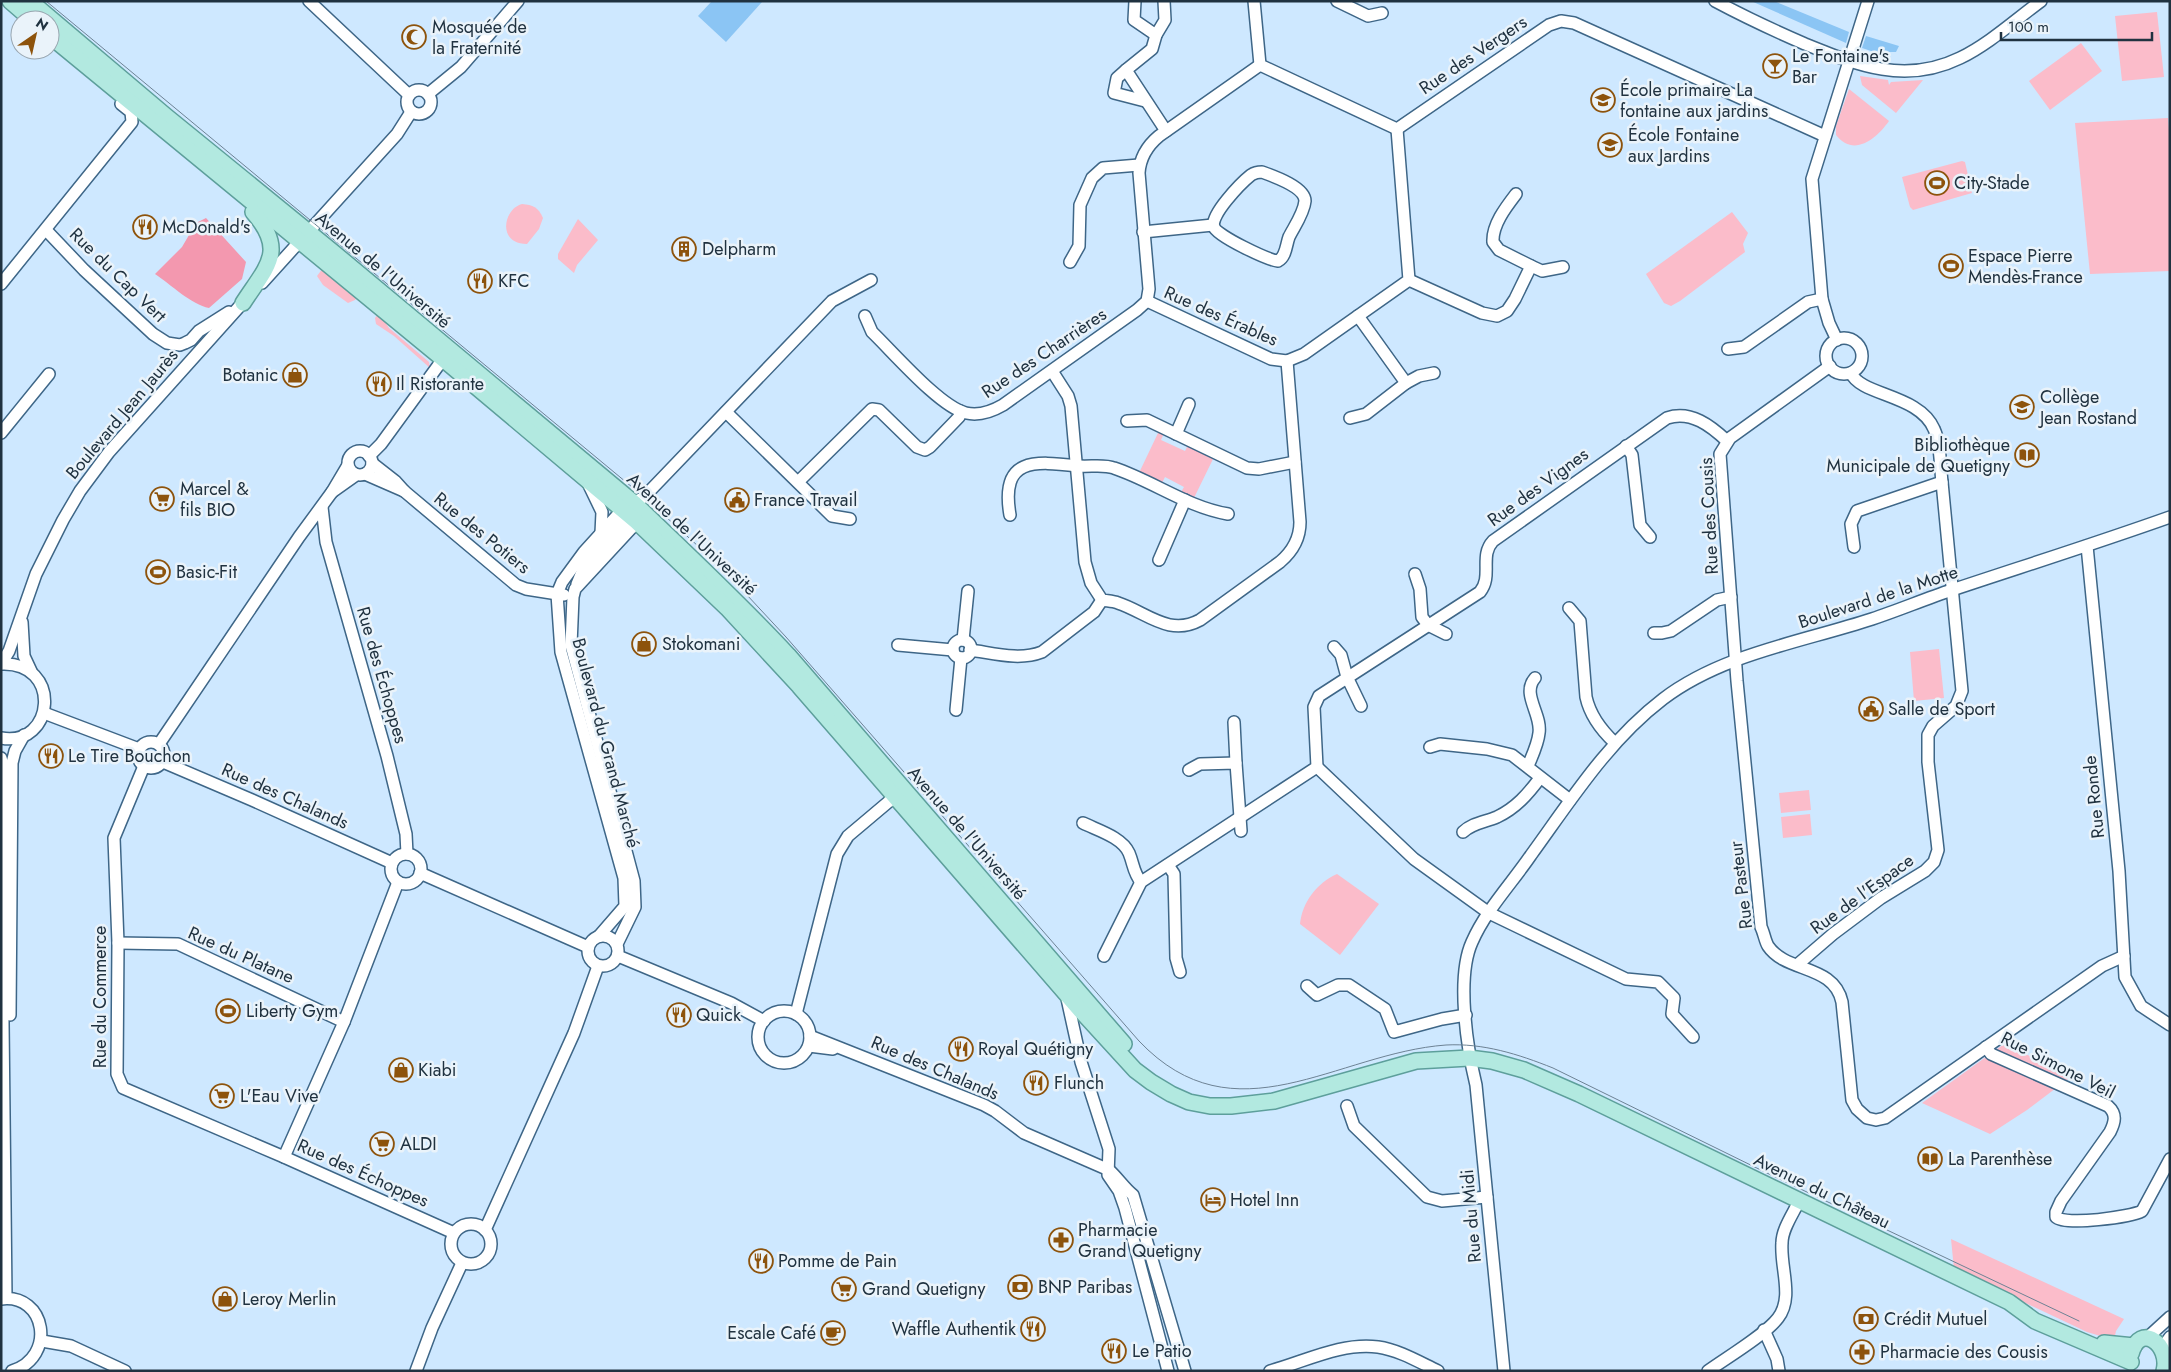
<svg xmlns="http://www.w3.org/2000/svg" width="2171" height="1372" viewBox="0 0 2171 1372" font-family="Jost,sans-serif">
<rect width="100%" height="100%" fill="#cee8ff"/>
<g fill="#fbbcca">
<polygon points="2157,12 2164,77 2122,81 2115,16"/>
<polygon points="2081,43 2102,71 2050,110 2029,81"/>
<polygon points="1860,76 1888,80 1889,85 1891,82 1923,80 1896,113 1862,85"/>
<path d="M1849,89L1889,121C1877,138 1854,158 1836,135V126Z"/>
<polygon points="2168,118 2170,141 2170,271 2090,274 2075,123"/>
<polygon points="1962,161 1965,162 1972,193 1913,210 1910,207 1902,177"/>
<path d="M522,204C533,205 538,207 543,218L539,229L527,244C497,244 503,209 522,204Z"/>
<polygon points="1732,212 1748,233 1743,244 1745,252 1680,301 1671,306 1664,303 1646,274"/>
<polygon points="578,219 598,240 577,265 574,273 558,259 558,254"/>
<polygon points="323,268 358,296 355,300 348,303 323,285 317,276"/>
<polygon points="379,313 389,328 429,362 430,368 394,336 376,324 375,318"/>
<polygon points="1159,431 1164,433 1161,440 1185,451 1188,445 1214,457 1193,500 1180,494 1184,487 1165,477 1161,485 1138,475"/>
<polygon points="1939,649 1944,698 1914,701 1910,652"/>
<polygon points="1809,790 1811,810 1781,813 1779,793"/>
<polygon points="1810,814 1812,835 1783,838 1781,817"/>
<path d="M1337,874L1379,904L1340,955L1300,924C1302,902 1317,883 1337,874Z"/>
<polygon points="2004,1044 2072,1076 2027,1110 1990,1134 1922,1103"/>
<polygon points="1951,1239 2124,1319 2116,1331 2114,1340 2087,1332 1954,1269"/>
</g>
<path fill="#f398af" d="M206,218L246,262L242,279L209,308C192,305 170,284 155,274L182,247L196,223Z"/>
<g fill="#8bc5f4">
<polygon points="712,1 760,1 762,2 726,42 698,16"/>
<polygon points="1751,1 1774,1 1849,32 1846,43"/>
<polygon points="1866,36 1899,46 1896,52 1874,52 1862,48"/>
</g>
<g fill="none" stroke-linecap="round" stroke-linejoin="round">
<g stroke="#3e6687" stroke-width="14">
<g id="minor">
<polyline points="309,1 409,95"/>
<polyline points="1135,1 1134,20 1156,35"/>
<polyline points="1164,1 1165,20 1156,35 1152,49 1126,70 1166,131"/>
<polyline points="1254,1 1260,65 1397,129 1549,25 1561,21 1574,23 1825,136"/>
<polyline points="1337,1 1368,16 1382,13"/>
<path d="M1715,1C1745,17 1775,31 1805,44C1857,65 1905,85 1960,58C1989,44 2015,20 2041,1"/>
<polyline points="1126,70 1117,78 1114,93 1145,101"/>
<circle cx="419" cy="102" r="12"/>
<polyline points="428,94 461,67 518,1"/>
<path d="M1262,172C1273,176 1305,187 1305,201C1304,213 1294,227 1289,237C1286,245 1286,257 1278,261C1268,260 1217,236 1214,227C1209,216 1241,183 1251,175C1254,173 1258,172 1262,172Z"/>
<polyline points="46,230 84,270 153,334 167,343 180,345 185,343 191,340 199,331 229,312"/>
<polyline points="1143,232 1213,225"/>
<polyline points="1070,262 1079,246 1080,205 1092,178 1103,168 1139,165"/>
<polyline points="1531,266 1542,271 1563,267"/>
<path d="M1409,280L1482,313L1497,316L1507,311L1515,299L1531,266L1499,250L1493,242C1492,225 1506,207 1516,194"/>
<polyline points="262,283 397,134 411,112"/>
<polyline points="1,284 132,122 131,112 121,104"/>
<polyline points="1147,301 1271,359 1287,361 1304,354 1409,280 1397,129"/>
<path d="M865,316L872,332C893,352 940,407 966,413C979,416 991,412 1003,405L1137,310L1147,301L1149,289L1139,173C1140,157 1147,146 1159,136L1260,65"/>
<circle cx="1844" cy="356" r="18"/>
<polyline points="1837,340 1829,323 1822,299 1812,179 1868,1"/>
<polyline points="1728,349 1744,347 1808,302 1822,299"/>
<path d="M1830,366L1730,438L1720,454L1737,681L1761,927C1764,933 1765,941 1768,946C1786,973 1834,964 1842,1002L1852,1100L1857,1109L1867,1118L1876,1120L1885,1118L2102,966L2124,956"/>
<path d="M1052,371L1068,396L1071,406L1085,562L1091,583L1102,600C1107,601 1113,601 1118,603C1146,612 1169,637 1200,620L1280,562C1293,551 1300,539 1300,522L1287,361"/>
<path d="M1851,373C1861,396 1919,394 1934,429C1941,444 1940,466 1942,482L1857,511L1851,524L1854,547"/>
<polyline points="1406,383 1419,376 1434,373"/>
<polyline points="726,412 832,516 850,519"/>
<polyline points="1350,418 1366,414 1406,383 1358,316"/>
<polyline points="1127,421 1147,420 1247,468 1259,469 1295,462"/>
<polyline points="1,433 49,374"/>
<polyline points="1176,434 1189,404"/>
<polyline points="1626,446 1632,455 1640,525 1650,537"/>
<circle cx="360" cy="463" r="12"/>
<polyline points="369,456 381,444 443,359"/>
<polyline points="348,465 332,492 356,475"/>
<polyline points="365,474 404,491 395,481 372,463"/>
<polyline points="798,482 872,409 879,410 917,447 925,450 930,447 959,417 960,411"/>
<polyline points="588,483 602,512 601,533"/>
<polyline points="404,491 516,585 526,589 564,595"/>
<polyline points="322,507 326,542 387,756 406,834 407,854"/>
<path d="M1010,515C1000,457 1034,461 1079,466C1090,467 1104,464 1114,468C1153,481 1187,507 1228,514"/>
<polyline points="2087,546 2119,871 2125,977 2141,1006 2170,1025"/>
<polyline points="1159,560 1185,500"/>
<polyline points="1415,574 1420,589 1422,617 1428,625 1446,634"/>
<polyline points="577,584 584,567 630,516 632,509"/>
<path d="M1569,608L1580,621L1586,697C1590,715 1601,730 1615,743"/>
<polyline points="22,622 24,656 31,671"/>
<polyline points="1654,633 1662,633 1671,631 1717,600 1731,597"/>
<polyline points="963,640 968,591"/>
<circle cx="962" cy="649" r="9"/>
<polyline points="898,645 953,650"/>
<polyline points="1334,647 1341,655 1347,677 1361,706"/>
<path d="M970,650C993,653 1019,661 1042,652L1094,612L1102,600"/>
<polyline points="1,664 9,651 36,574 63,520 80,491 109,452 247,298"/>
<path d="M1,664C63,661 55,748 1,738"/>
<polyline points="956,710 961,658"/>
<polyline points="44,713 139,749"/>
<polyline points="1234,722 1236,763"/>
<circle cx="151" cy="755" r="13"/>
<polyline points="159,744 299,537 332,492"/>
<polyline points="1430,747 1440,744 1487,749 1512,755 1570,800"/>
<polyline points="1,758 4,768 3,1023 6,1298"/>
<polyline points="163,762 252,800 392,863"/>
<polyline points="144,766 114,838 118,943 117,1074 123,1088 284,1157"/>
<path d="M1528,766C1532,756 1538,744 1539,733C1542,714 1521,694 1535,678"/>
<polyline points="1317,767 1414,859 1489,913 1626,979 1658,982 1674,998 1672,1014 1693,1037"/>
<polyline points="1189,770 1200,764 1236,763 1241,831"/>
<path d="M1083,823C1097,830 1122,837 1129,853C1134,865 1133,872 1141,882"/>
<path d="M1463,832C1472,823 1485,822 1497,817C1516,808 1528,794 1540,778"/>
<circle cx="406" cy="869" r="15"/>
<polyline points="1168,865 1174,874 1176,958 1180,972"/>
<polyline points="420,873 588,947"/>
<polyline points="398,882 344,1022 284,1157 454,1233"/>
<circle cx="603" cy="951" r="15"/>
<polyline points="599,936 625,906 624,878 561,652 557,594 562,582 584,552 623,509 644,497 832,301 871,280"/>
<polyline points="118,943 178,944 344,1022"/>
<polyline points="617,944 635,907 634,881 571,645 573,597 575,589 637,522 639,515"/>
<polyline points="618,956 731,1003 764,1021"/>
<path d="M1104,956L1141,882L1317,767L1314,707L1319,696L1480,592C1493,576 1479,556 1493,541L1667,418C1691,410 1711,426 1727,441"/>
<polyline points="1797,965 1833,934 1881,898 1925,871 1934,862 1938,850 1928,762 1928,735 1933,726 1956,706 1962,691 1942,482"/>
<polyline points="1307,986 1317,995 1338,985 1349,985 1385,1009 1394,1032 1442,1019 1466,1015"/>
<polyline points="1066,994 1081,1062 1109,1149 1108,1175 1119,1191 1125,1208 1168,1371"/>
<circle cx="784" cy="1037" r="26"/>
<polyline points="796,1014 837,854 848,836 899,793"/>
<polyline points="10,1015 12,763 15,751 24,735"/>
<path d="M810,1036L984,1105L995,1111L1024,1133L1109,1170C1118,1178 1124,1188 1133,1195L1185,1371"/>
<polyline points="809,1046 833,1049"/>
<path d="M1986,1047L1991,1054L2108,1106C2117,1114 2115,1122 2110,1132L2061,1201L2056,1212V1217C2065,1226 2131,1217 2142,1211L2170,1159"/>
<polyline points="1347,1106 1354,1126 1427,1197 1442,1201 1487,1197"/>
<circle cx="471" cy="1244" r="20"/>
<polyline points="485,1230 574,1033 598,966"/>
<path d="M1,1299C46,1293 57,1357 12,1371"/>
<polyline points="1764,1330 1777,1359 1779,1371"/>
<polyline points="2147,1338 2170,1317"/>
<polyline points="42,1341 71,1346 125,1371"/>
<polyline points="2165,1344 2170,1337"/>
<polyline points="416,1371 432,1328 462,1263"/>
<path d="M1270,1371C1304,1362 1341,1342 1378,1347C1399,1350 1419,1362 1438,1371"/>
<path d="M1504,1371L1476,1085C1467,1048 1456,977 1472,942C1486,910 1512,883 1531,855C1571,800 1608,741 1663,699C1722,654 1802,642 1872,619C1899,610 1925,599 1952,590C2024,566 2097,543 2170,517"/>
<path d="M1708,1371C1726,1358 1765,1335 1778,1318C1794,1297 1780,1268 1782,1243C1782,1229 1793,1214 1799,1201"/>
</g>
</g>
<g stroke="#5d9f9b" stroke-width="18">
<g id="major">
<polyline points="10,1 32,20"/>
<path d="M30,1L166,116L333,252L634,503C686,553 739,602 788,655L1124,1044"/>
<polyline points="50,36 443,359 637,522 727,608 799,686 1081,1011 1135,1070 1151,1082 1171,1094 1189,1102 1210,1106 1231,1106 1274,1101 1416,1061 1469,1058 1492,1061 1524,1070 1579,1094 2009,1302 2035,1321 2131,1362"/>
<path d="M243,303C267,266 287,251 253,212"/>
<polyline points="2104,1343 2134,1346"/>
<path d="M2131,1354C2140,1321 2171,1345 2164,1371"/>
</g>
</g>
<use href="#minor" stroke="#fff" stroke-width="11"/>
<use href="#major" stroke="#b2e9e0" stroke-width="15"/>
<path stroke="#6d8294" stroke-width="1" d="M46,1L644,497L720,566L786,637L1139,1041C1235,1142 1336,1053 1446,1045C1483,1043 1518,1054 1553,1068L1771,1175L2079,1321"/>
</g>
<defs>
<g id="mosque-ring" transform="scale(1.25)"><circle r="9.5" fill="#eaf3fa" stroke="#8d530c" stroke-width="1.5"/><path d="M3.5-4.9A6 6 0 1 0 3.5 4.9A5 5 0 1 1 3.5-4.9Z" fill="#8d530c"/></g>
<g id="bar-ring" transform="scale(1.25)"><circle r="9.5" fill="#eaf3fa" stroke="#8d530c" stroke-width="1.5"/><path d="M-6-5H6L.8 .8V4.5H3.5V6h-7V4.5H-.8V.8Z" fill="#8d530c"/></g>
<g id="school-ring" transform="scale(1.25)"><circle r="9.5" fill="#eaf3fa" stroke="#8d530c" stroke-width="1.5"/><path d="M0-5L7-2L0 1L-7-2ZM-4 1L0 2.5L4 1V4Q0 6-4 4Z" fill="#8d530c"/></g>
<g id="stadium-ring" transform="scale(1.25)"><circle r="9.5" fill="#eaf3fa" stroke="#8d530c" stroke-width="1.5"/><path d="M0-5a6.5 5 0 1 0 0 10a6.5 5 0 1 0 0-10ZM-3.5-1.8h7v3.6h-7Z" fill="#8d530c"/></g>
<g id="restaurant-ring" transform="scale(1.25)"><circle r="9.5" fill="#eaf3fa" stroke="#8d530c" stroke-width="1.5"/><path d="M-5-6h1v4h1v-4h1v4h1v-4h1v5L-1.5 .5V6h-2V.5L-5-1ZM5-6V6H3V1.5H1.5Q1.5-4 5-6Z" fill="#8d530c"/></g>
<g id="building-ring" transform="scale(1.25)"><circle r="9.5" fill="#eaf3fa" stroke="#8d530c" stroke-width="1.5"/><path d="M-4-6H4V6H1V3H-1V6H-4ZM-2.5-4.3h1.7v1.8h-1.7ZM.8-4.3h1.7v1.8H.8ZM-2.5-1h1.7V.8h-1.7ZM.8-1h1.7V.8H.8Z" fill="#8d530c"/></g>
<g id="shop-ring" transform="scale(1.25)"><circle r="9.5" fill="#eaf3fa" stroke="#8d530c" stroke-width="1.5"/><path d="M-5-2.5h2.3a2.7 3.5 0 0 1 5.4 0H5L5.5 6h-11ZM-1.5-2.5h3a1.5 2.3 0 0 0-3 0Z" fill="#8d530c"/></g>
<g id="library-ring" transform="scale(1.25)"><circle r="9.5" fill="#eaf3fa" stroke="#8d530c" stroke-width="1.5"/><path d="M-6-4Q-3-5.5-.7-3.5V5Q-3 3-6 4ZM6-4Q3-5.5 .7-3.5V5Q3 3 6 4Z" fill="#8d530c"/></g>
<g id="supermarket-ring" transform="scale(1.25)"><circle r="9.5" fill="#eaf3fa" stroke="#8d530c" stroke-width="1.5"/><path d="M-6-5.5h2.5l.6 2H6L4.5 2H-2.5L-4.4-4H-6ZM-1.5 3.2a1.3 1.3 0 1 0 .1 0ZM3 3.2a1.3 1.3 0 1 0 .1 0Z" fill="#8d530c"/></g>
<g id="civic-ring" transform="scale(1.25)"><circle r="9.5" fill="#eaf3fa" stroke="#8d530c" stroke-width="1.5"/><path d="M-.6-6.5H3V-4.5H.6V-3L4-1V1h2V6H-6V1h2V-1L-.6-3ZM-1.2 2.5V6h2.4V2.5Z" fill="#8d530c"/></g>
<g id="hotel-ring" transform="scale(1.25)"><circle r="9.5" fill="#eaf3fa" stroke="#8d530c" stroke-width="1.5"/><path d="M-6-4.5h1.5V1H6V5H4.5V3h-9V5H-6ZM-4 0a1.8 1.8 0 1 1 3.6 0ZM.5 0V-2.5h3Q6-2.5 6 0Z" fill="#8d530c"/></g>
<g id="pharmacy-ring" transform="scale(1.25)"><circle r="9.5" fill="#eaf3fa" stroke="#8d530c" stroke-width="1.5"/><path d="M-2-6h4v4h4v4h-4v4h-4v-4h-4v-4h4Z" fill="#8d530c"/></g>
<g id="bank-ring" transform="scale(1.25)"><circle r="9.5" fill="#eaf3fa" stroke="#8d530c" stroke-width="1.5"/><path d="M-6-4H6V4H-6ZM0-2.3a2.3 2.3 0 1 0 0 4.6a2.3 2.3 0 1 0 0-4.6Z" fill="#8d530c"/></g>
<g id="cafe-ring" transform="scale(1.25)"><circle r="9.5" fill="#eaf3fa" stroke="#8d530c" stroke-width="1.5"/><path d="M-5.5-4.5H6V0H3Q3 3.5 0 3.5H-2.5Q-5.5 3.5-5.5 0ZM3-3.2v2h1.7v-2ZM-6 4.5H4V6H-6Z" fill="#8d530c"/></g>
</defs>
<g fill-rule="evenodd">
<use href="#mosque-ring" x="414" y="37"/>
<use href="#bar-ring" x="1775" y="66"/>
<use href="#school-ring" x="1603" y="100"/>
<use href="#school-ring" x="1610" y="145"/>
<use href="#stadium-ring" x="1937" y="183"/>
<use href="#restaurant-ring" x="145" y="227"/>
<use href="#building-ring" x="684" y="249"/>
<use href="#stadium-ring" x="1951" y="266"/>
<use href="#restaurant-ring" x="480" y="281"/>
<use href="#shop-ring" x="295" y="375"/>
<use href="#restaurant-ring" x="379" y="384"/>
<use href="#school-ring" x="2022" y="407"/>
<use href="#library-ring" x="2027" y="455"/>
<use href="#supermarket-ring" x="162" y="499"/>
<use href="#civic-ring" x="737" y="500"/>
<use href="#stadium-ring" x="158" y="572"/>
<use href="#shop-ring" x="644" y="644"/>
<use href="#civic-ring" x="1871" y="709"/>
<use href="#restaurant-ring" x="51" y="756"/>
<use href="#stadium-ring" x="228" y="1011"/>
<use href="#restaurant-ring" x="679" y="1015"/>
<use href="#restaurant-ring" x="961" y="1049"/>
<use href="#shop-ring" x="401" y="1070"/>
<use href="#restaurant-ring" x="1036" y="1083"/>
<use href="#supermarket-ring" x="222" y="1096"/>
<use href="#supermarket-ring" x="382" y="1144"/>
<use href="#library-ring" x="1930" y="1159"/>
<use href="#hotel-ring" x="1213" y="1200"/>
<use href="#pharmacy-ring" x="1061" y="1240"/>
<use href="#restaurant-ring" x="761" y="1261"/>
<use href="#bank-ring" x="1020" y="1287"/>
<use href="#supermarket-ring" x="844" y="1289"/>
<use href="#shop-ring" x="225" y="1299"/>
<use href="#bank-ring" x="1866" y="1319"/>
<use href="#restaurant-ring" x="1033" y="1329"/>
<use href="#cafe-ring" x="833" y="1333"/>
<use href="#restaurant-ring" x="1114" y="1351"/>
<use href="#pharmacy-ring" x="1862" y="1352"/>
</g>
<g text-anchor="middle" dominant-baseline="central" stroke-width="5" stroke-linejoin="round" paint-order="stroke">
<g font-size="18" fill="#203240" stroke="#eaf3fa" text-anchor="start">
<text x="432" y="27">Mosquée de<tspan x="432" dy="21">la Fraternité</tspan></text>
<text x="1792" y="56">Le Fontaine's<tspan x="1792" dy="21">Bar</tspan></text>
<text x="1620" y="90">École primaire La<tspan x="1620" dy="21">fontaine aux jardins</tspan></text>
<text x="1628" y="135">École Fontaine<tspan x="1628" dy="21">aux Jardins</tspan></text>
<text x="1954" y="183">City-Stade</text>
<text x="162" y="227">McDonald's</text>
<text x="702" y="249">Delpharm</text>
<text x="1968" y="256">Espace Pierre<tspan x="1968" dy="21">Mendès-France</tspan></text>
<text x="498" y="281">KFC</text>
<text x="278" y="375" text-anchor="end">Botanic</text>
<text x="396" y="384">Il Ristorante</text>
<text x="2040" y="397">Collège<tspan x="2040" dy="21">Jean Rostand</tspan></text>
<text x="2010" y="445" text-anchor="end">Bibliothèque<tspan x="2010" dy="21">Municipale de Quetigny</tspan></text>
<text x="180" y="489">Marcel &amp;<tspan x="180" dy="21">fils BIO</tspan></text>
<text x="754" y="500">France Travail</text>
<text x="176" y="572">Basic-Fit</text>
<text x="662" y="644">Stokomani</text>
<text x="1888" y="709">Salle de Sport</text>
<text x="68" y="756">Le Tire Bouchon</text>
<text x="246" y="1011">Liberty Gym</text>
<text x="696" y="1015">Quick</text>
<text x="978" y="1049">Royal Quétigny</text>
<text x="418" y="1070">Kiabi</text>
<text x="1054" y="1083">Flunch</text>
<text x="240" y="1096">L'Eau Vive</text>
<text x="400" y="1144">ALDI</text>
<text x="1948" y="1159">La Parenthèse</text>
<text x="1230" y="1200">Hotel Inn</text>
<text x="1078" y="1230">Pharmacie<tspan x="1078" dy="21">Grand Quetigny</tspan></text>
<text x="778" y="1261">Pomme de Pain</text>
<text x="1038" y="1287">BNP Paribas</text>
<text x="862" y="1289">Grand Quetigny</text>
<text x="242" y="1299">Leroy Merlin</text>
<text x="1884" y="1319">Crédit Mutuel</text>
<text x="1016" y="1329" text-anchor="end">Waffle Authentik</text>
<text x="816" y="1333" text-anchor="end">Escale Café</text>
<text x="1132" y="1351">Le Patio</text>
<text x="1880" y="1352">Pharmacie des Cousis</text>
</g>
<g font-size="18" fill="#203240" stroke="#eaf3fa">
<text transform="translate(1473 55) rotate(-34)">Rue des Vergers</text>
<text transform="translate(383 270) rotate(40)">Avenue de l'Université</text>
<text transform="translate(118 275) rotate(44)">Rue du Cap Vert</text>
<text transform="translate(1221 316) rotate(24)">Rue des Érables</text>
<text transform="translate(1044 353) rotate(-34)">Rue des Charrières</text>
<text transform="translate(122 414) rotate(-50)">Boulevard Jean Jaurès</text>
<text transform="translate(1538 487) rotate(-36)">Rue des Vignes</text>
<text transform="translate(1709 516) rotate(-93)">Rue des Cousis</text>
<text transform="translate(482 533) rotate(39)">Rue des Potiers</text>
<text transform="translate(692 534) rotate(43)">Avenue de l'Université</text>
<text transform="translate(1878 597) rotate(-18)">Boulevard de la Motte</text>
<text transform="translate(382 675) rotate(74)">Rue des Échoppes</text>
<text transform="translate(606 743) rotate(75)">Boulevard du Grand Marché</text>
<text transform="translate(285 796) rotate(24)">Rue des Chalands</text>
<text transform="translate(2094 797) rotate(-96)">Rue Ronde</text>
<text transform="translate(967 833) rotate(49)">Avenue de l'Université</text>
<text transform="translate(1741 885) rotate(-97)">Rue Pasteur</text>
<text transform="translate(1862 894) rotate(-36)">Rue de l'Espace</text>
<text transform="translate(241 955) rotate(24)">Rue du Platane</text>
<text transform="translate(100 997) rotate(-90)">Rue du Commerce</text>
<text transform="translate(2058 1065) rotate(27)">Rue Simone Veil</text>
<text transform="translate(935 1068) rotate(23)">Rue des Chalands</text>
<text transform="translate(363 1173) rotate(24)">Rue des Échoppes</text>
<text transform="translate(1822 1191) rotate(26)">Avenue du Château</text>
<text transform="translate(1471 1216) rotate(-95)">Rue du Midi</text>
</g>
</g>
<rect width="2171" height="1372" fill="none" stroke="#203240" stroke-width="5"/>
<g transform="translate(35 35) rotate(34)"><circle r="24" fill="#eaf3fa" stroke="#99a6b0"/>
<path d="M0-4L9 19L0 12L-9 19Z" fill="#8d530c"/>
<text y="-8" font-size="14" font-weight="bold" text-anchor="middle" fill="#203240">N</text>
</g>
<path d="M2001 32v8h151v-8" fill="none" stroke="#203240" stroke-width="2.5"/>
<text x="2008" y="32" font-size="15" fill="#203240" stroke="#eaf3fa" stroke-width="4" paint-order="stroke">100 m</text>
</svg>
